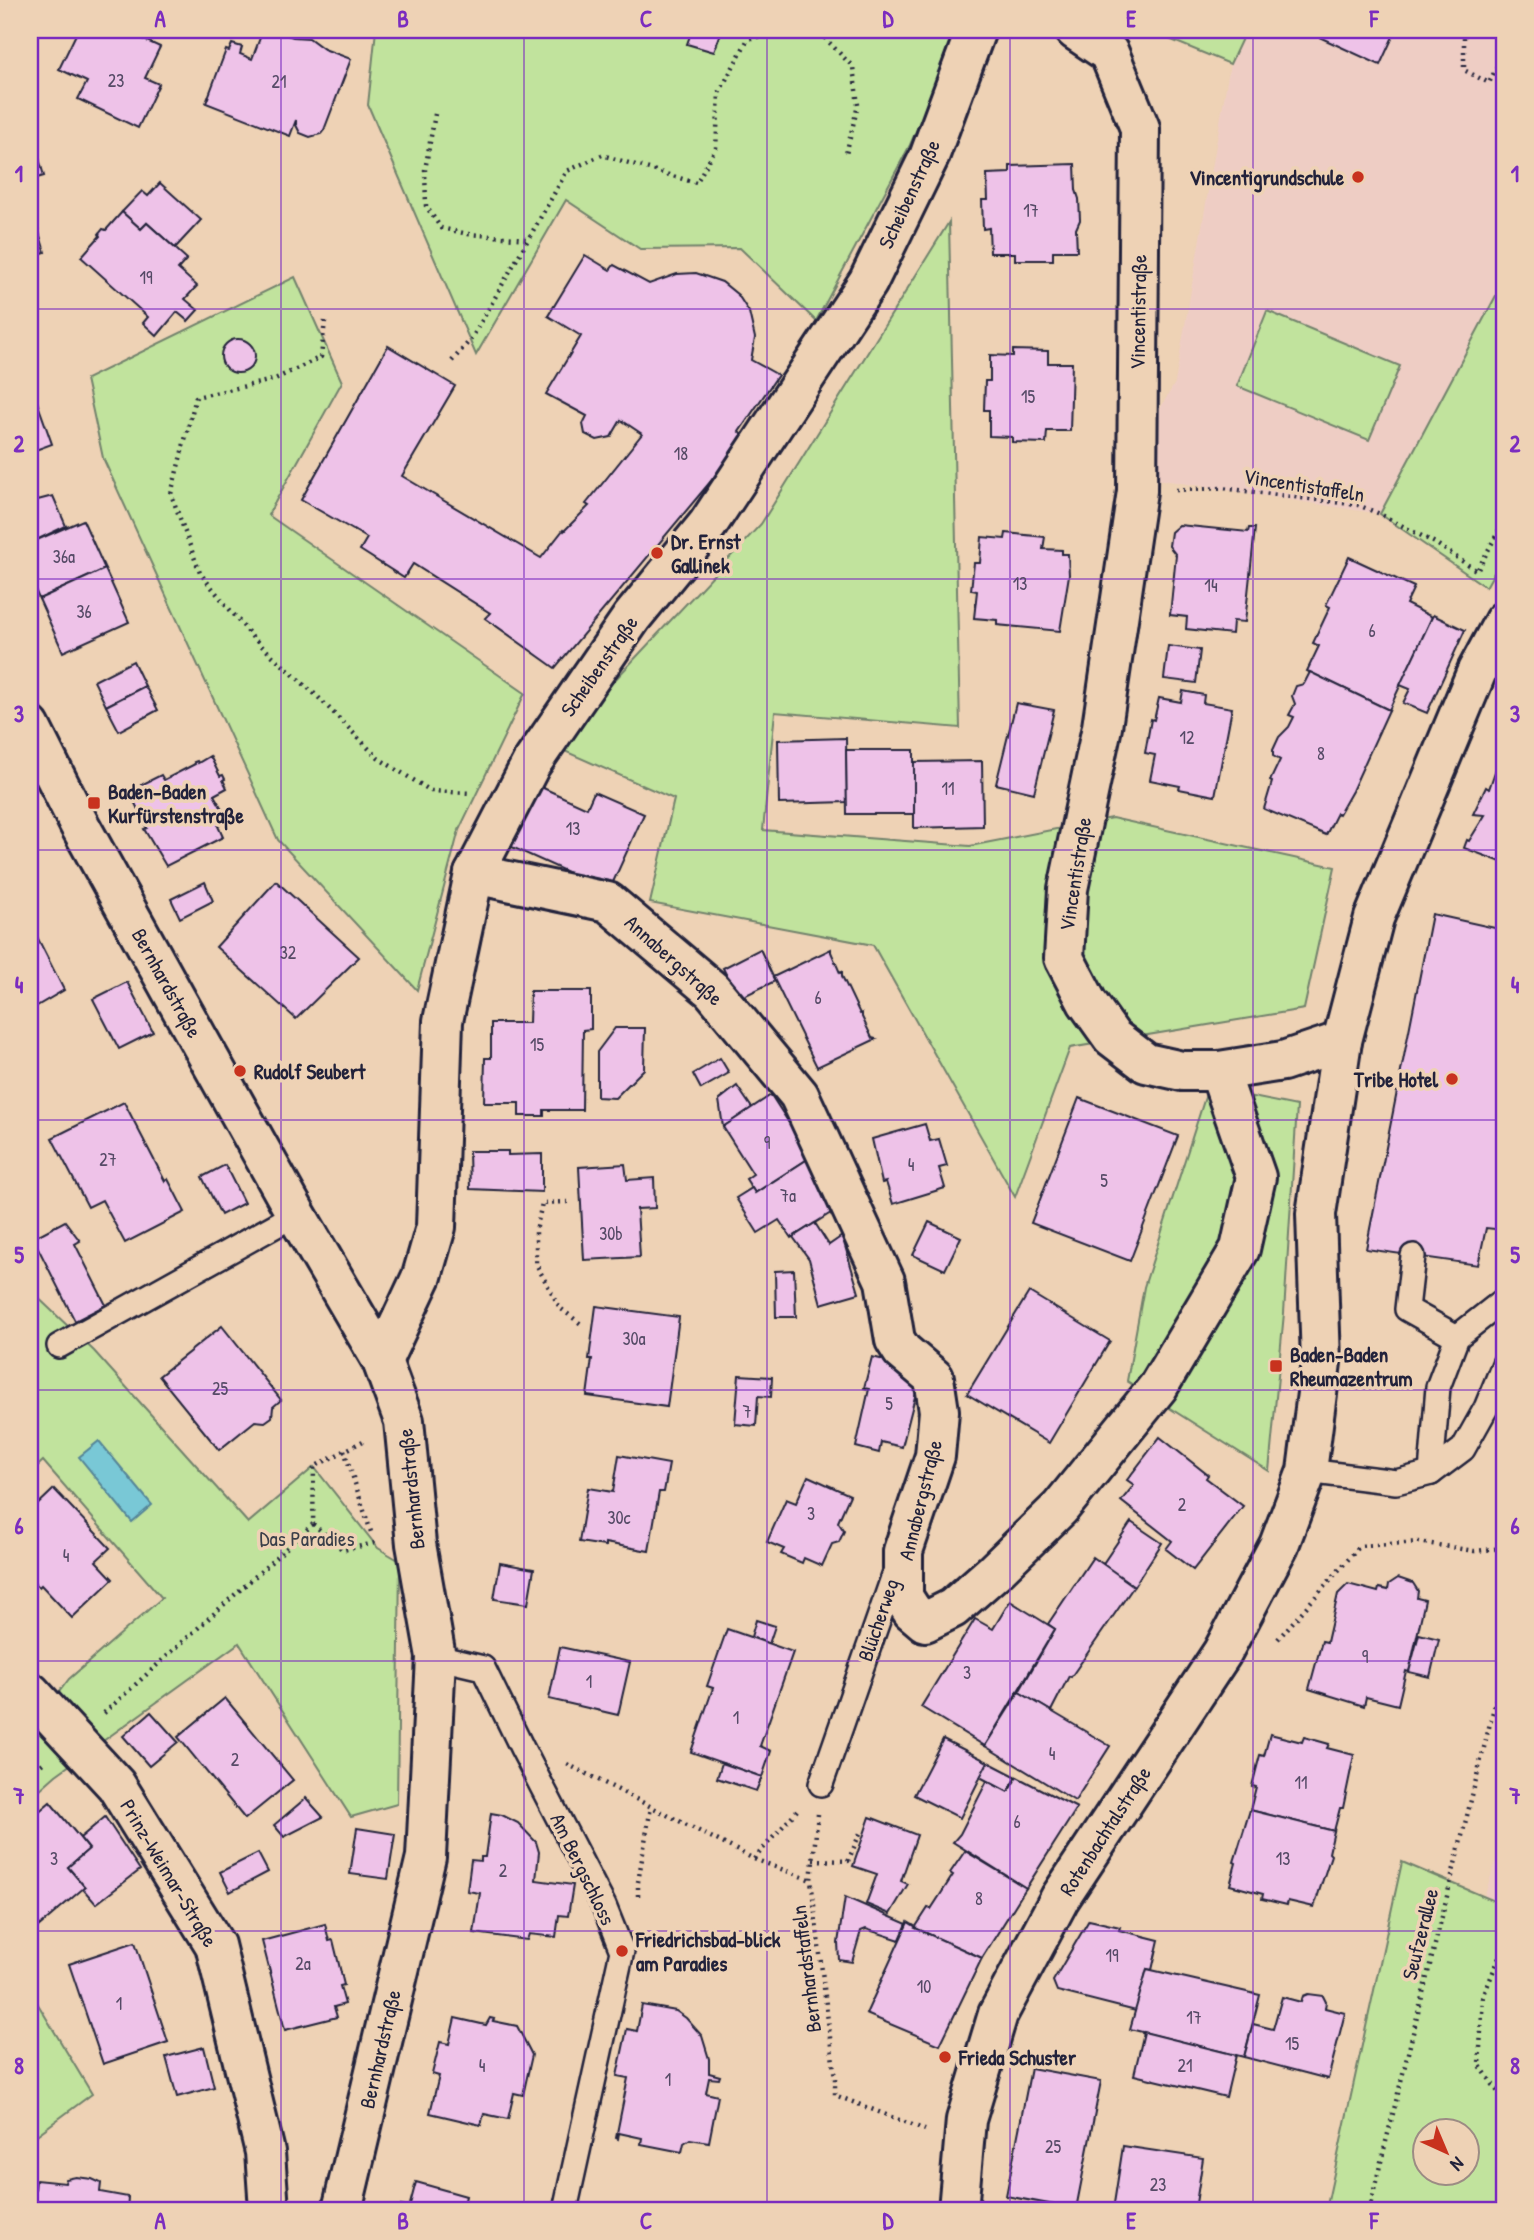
<svg xmlns="http://www.w3.org/2000/svg" width="1534" height="2240" viewBox="0 0 1534 2240" font-family="'Patrick Hand',sans-serif">
<rect width="100%" height="100%" fill="#eed2b5"/>
<filter id="ink" filterUnits="userSpaceOnUse"><feTurbulence type="fractalNoise" baseFrequency=".0143" numOctaves="2"/><feDisplacementMap in="SourceGraphic" scale="14" xChannelSelector="R" yChannelSelector="G"/><feConvolveMatrix kernelMatrix="1 2 1 2 8 2 1 2 1" color-interpolation-filters="sRGB"/></filter>
<g filter="url(#ink)">
<g fill="#eecdc4">
<polygon points="1246,30 1504,30 1504,293 1499,291 1380,514 1137,476 1137,448 1175,383 1230,64"/>
<polygon points="1504,1837 1504,1905 1484,1897"/>
</g>
<g fill="#c1e39d" stroke="#72826c" stroke-width="2" fill-rule="evenodd">
<polygon points="376,30 960,30 910,145 816,321 740,248 640,249 566,200 476,355 368,105"/>
<polygon points="1147,30 1246,30 1230,64"/>
<polygon points="949,222 960,728 775,712 763,830 970,846 1112,818 1335,867 1304,1009 1070,1048 1015,1197 873,945 650,903 674,799 553,746 761,524"/>
<polygon points="295,277 342,382 268,515 525,693 459,830 417,990 278,840 103,458 86,379"/>
<polygon points="1499,290 1504,293 1504,555 1486,587 1380,514"/>
<polygon points="1267,311 1400,366 1369,440 1237,386"/>
<polygon points="1208,1088 1297,1106 1284,1313 1269,1471 1127,1381 1144,1287"/>
<polygon points="30,1290 94,1351 248,1523 314,1467 378,1548 400,1561 397,1804 351,1817 239,1643 56,1775 30,1798 30,1730 69,1679 162,1598 43,1461 30,1473"/>
<path d="M1402,1862L1504,1905V2210H1326ZM1426,2132H1468V2174H1426Z"/>
<polygon points="30,1991 92,2094 30,2140"/>
</g>
<polygon fill="#79c8d6" stroke="#568698" stroke-width="2" points="99,1441 152,1505 132,1522 79,1457"/>
<g fill="#eec2e8" stroke="#22223b" stroke-width="2">
<polygon points="78,30 123,30 160,47 145,78 159,84 138,128 78,99 87,82 59,69"/>
<polygon points="263,30 273,30 293,37 309,38 324,49 351,59 324,130 321,134 310,137 300,133 296,125 296,120 290,136 206,103 226,50 229,51 232,44 242,47 240,54 252,59"/>
<polygon points="692,30 722,30 714,52 687,44"/>
<polygon points="1304,30 1396,30 1380,65"/>
<polygon points="38,155 44,176 30,180 30,157"/>
<polygon points="1075,164 1076,190 1079,199 1080,220 1076,229 1077,251 1053,251 1053,260 1015,260 1015,253 990,253 989,228 983,229 982,200 988,200 987,174 1010,173 1010,166"/>
<polygon points="160,183 201,220 175,248 147,223 141,229 122,212 142,191 148,196"/>
<polygon points="30,202 45,252 30,257"/>
<polygon points="122,212 141,229 147,223 187,259 178,269 197,286 185,299 198,310 188,321 177,312 157,336 143,323 148,317 81,257 100,236 99,234 103,229 106,230"/>
<polygon points="585,255 610,270 614,265 649,284 677,274 696,273 722,282 738,295 749,312 755,338 751,360 778,375 739,432 746,439 555,668 485,618 490,613 413,564 404,578 360,550 367,538 301,500 388,346 455,386 402,476 541,558 563,530 564,531 589,506 586,504 642,434 621,420 611,437 597,440 585,434 583,424 587,416 546,394 581,336 548,316"/>
<circle cx="238" cy="356" r="17"/>
<polygon points="1013,350 1048,351 1048,363 1072,363 1070,431 1047,431 1046,443 1012,442 1012,437 989,436 989,410 984,410 985,381 990,381 990,355 1013,356"/>
<polygon points="30,382 52,444 30,452"/>
<polygon points="53,496 66,526 30,543 30,502"/>
<polygon points="83,520 105,569 39,599 30,578 30,543"/>
<polygon points="1179,525 1248,532 1249,528 1255,528 1245,622 1233,621 1232,634 1186,629 1187,617 1170,615 1176,555 1169,546 1171,532"/>
<polygon points="1006,533 1045,537 1043,549 1062,550 1062,554 1068,554 1069,575 1060,631 997,625 997,620 974,618 977,591 971,590 974,563 980,563 982,537 1005,539"/>
<polygon points="1349,557 1414,587 1406,604 1432,617 1389,710 1307,671 1319,646 1313,643 1330,607 1326,605"/>
<polygon points="105,569 129,622 63,652 39,599"/>
<polygon points="1433,615 1465,630 1427,713 1403,703 1410,689 1400,685"/>
<polygon points="1168,646 1200,650 1196,683 1164,679"/>
<polygon points="133,661 145,686 106,706 94,681"/>
<polygon points="1310,672 1389,710 1352,791 1339,814 1337,813 1326,835 1264,809 1272,782 1270,781 1280,760 1273,756 1273,750 1279,737 1289,727 1294,717 1289,715 1295,704 1292,696 1296,686 1304,684"/>
<polygon points="145,686 158,710 119,731 106,706"/>
<polygon points="1183,691 1204,695 1203,703 1232,708 1215,796 1179,789 1180,786 1150,780 1155,755 1145,753 1151,719 1154,720 1159,698 1181,702"/>
<polygon points="1016,703 1054,710 1034,793 996,784"/>
<polygon points="846,738 847,802 779,804 778,740"/>
<polygon points="1504,746 1504,863 1464,848 1467,840 1469,841 1485,815 1473,814 1486,787 1489,789"/>
<polygon points="846,750 914,750 914,814 847,814"/>
<polygon points="210,756 220,776 223,775 225,779 223,780 227,788 214,795 225,814 224,822 218,826 223,837 166,866 144,829 147,828 129,791 161,775 164,780 195,764 194,762 197,761 198,763"/>
<polygon points="982,761 983,826 914,828 914,762"/>
<polygon points="530,782 587,808 594,792 644,814 609,891 503,843"/>
<polygon points="276,881 359,957 296,1019 216,947"/>
<polygon points="205,882 213,901 180,918 171,899"/>
<polygon points="30,907 35,916 32,927 64,990 30,1010"/>
<polygon points="1432,914 1504,930 1504,1230 1486,1228 1478,1265 1366,1249"/>
<polygon points="760,949 775,981 738,999 723,968"/>
<polygon points="831,949 831,952 840,973 842,972 842,976 860,1014 862,1013 862,1017 872,1038 876,1039 817,1067 773,977"/>
<polygon points="127,982 153,1032 119,1049 93,999"/>
<polygon points="530,991 591,991 591,1029 583,1030 582,1110 544,1110 544,1116 519,1116 519,1103 484,1103 485,1058 491,1058 491,1023 529,1023"/>
<polygon points="615,1028 645,1028 644,1069 615,1098 597,1097 597,1052"/>
<polygon points="720,1058 729,1073 701,1089 693,1074"/>
<polygon points="737,1086 752,1108 723,1127 719,1100"/>
<polygon points="771,1095 811,1157 755,1193 746,1179 753,1174 723,1127"/>
<polygon points="1079,1098 1178,1136 1130,1261 1031,1223"/>
<polygon points="124,1102 165,1181 168,1179 185,1212 125,1243 102,1200 88,1207 52,1138"/>
<polygon points="925,1124 930,1141 939,1139 947,1166 939,1168 945,1188 893,1204 886,1182 882,1183 872,1139"/>
<polygon points="469,1151 508,1151 508,1155 542,1154 542,1192 470,1189"/>
<polygon points="811,1157 842,1206 791,1238 779,1220 758,1233 736,1198 752,1188 755,1193"/>
<polygon points="625,1164 627,1180 654,1178 655,1208 637,1209 640,1257 584,1260 579,1167"/>
<polygon points="225,1165 244,1203 221,1215 202,1177"/>
<polygon points="65,1221 80,1241 75,1244 106,1305 75,1321 33,1238"/>
<polygon points="929,1222 961,1237 945,1270 913,1255"/>
<polygon points="815,1223 829,1245 842,1236 859,1293 821,1304 809,1259 793,1237"/>
<polygon points="794,1270 796,1317 776,1317 775,1271"/>
<polygon points="1029,1292 1110,1341 1049,1443 967,1394"/>
<polygon points="596,1306 679,1317 667,1407 587,1396 592,1359 589,1359"/>
<polygon points="222,1326 281,1400 273,1407 272,1417 265,1422 255,1421 219,1450 159,1376"/>
<polygon points="872,1357 893,1362 891,1370 913,1376 918,1385 902,1447 881,1442 879,1453 856,1447 869,1389 864,1388"/>
<polygon points="739,1375 772,1377 771,1397 758,1396 756,1426 735,1424"/>
<polygon points="1160,1437 1208,1475 1206,1478 1243,1506 1193,1570 1166,1549 1172,1541 1121,1501 1134,1485 1127,1480"/>
<polygon points="619,1455 669,1464 664,1492 659,1492 649,1551 605,1543 605,1546 579,1542 588,1488 613,1492"/>
<polygon points="808,1476 850,1495 838,1522 844,1531 839,1542 832,1544 822,1566 804,1558 802,1563 781,1554 784,1549 767,1542 786,1499 796,1503"/>
<polygon points="54,1489 110,1548 96,1561 113,1579 72,1618 41,1585 39,1587 32,1580 34,1577 30,1573 30,1512"/>
<polygon points="1131,1522 1162,1543 1134,1586 1102,1565"/>
<polygon points="1093,1557 1134,1586 1071,1677 1069,1676 1051,1711 1019,1692 1055,1629 1048,1624"/>
<polygon points="500,1563 534,1569 528,1604 494,1599"/>
<polygon points="1398,1578 1413,1583 1418,1591 1417,1598 1425,1600 1409,1672 1406,1671 1398,1705 1366,1697 1364,1706 1309,1689 1322,1641 1327,1642 1338,1594 1348,1584 1378,1592 1379,1588 1388,1590 1389,1584"/>
<polygon points="1010,1601 1055,1629 985,1746 921,1707 975,1619 993,1629"/>
<polygon points="756,1620 775,1626 769,1644 751,1637"/>
<polygon points="727,1629 793,1652 760,1746 771,1751 762,1777 691,1752 713,1688 707,1686"/>
<polygon points="1419,1634 1439,1639 1430,1677 1409,1672"/>
<polygon points="560,1647 630,1662 618,1715 549,1699"/>
<polygon points="1019,1692 1110,1746 1075,1801 985,1746"/>
<polygon points="225,1698 293,1780 245,1819 178,1737"/>
<polygon points="151,1712 178,1742 149,1766 123,1736"/>
<polygon points="1270,1734 1302,1742 1304,1737 1329,1744 1327,1748 1354,1755 1343,1808 1340,1808 1334,1831 1250,1810 1256,1787 1252,1786 1260,1755 1264,1756"/>
<polygon points="943,1739 988,1762 960,1818 914,1795"/>
<polygon points="988,1762 1017,1777 1008,1792 980,1777"/>
<polygon points="722,1763 762,1777 756,1791 717,1778"/>
<polygon points="1017,1777 1077,1808 1026,1888 953,1842 960,1834 987,1781 1008,1792"/>
<polygon points="306,1798 323,1817 284,1837 274,1825"/>
<polygon points="50,1802 89,1849 68,1867 85,1887 38,1927 30,1918 30,1804 37,1813"/>
<polygon points="1250,1810 1334,1831 1329,1853 1331,1855 1314,1907 1288,1901 1287,1905 1262,1899 1263,1894 1230,1885 1236,1863 1234,1862"/>
<polygon points="491,1813 502,1815 518,1823 536,1842 539,1852 536,1880 573,1885 568,1916 559,1915 556,1937 529,1934 527,1940 474,1933 480,1893 467,1891 471,1860 481,1861 481,1857 485,1857"/>
<polygon points="105,1817 140,1870 96,1904 83,1889 85,1887 68,1867 89,1849 80,1838"/>
<polygon points="870,1817 917,1835 901,1881 908,1884 890,1914 866,1904 877,1874 853,1866"/>
<polygon points="357,1828 395,1834 388,1879 350,1874"/>
<polygon points="965,1851 1026,1888 982,1958 915,1928 928,1908 931,1909 953,1875 950,1873"/>
<polygon points="258,1853 268,1872 230,1892 220,1872"/>
<polygon points="845,1897 907,1924 900,1940 866,1929 861,1931 852,1962 839,1960 838,1943"/>
<polygon points="1089,1920 1120,1927 1119,1930 1159,1940 1152,1970 1147,1969 1136,2011 1057,1991 1053,1981"/>
<polygon points="908,1922 916,1927 915,1928 982,1958 940,2045 866,2014"/>
<polygon points="325,1924 329,1941 333,1940 344,1985 340,1986 345,2004 334,2007 337,2017 285,2030 262,1941"/>
<polygon points="135,1942 168,2042 103,2064 69,1964"/>
<polygon points="1147,1969 1260,1995 1244,2057 1130,2029"/>
<polygon points="1308,1994 1323,1996 1326,2002 1325,2008 1345,2013 1328,2079 1244,2057 1253,2024 1273,2029 1282,1997 1301,2002 1303,1996"/>
<polygon points="642,2005 676,2011 686,2018 702,2036 709,2059 709,2073 720,2076 719,2079 709,2078 706,2093 718,2096 709,2142 690,2139 684,2143 682,2152 641,2144 642,2138 619,2133 618,2139 616,2138 628,2078 617,2076 627,2029 637,2031"/>
<polygon points="455,2018 486,2025 490,2018 494,2019 493,2021 517,2026 532,2055 523,2095 514,2093 508,2119 484,2114 481,2125 430,2113 439,2076 432,2074 440,2042 449,2044"/>
<polygon points="1144,2032 1236,2055 1226,2097 1134,2075"/>
<polygon points="204,2047 214,2087 177,2097 166,2057"/>
<polygon points="1031,2068 1101,2081 1076,2209 1006,2196"/>
<polygon points="1123,2146 1203,2158 1195,2210 1113,2210"/>
<polygon points="76,2177 92,2179 101,2183 100,2192 128,2197 127,2210 33,2210 36,2180 65,2183 66,2179"/>
<polygon points="416,2182 466,2196 464,2204 476,2210 399,2210 401,2206 409,2208"/>
</g>
<g fill="none" stroke-linecap="round" stroke-linejoin="round">
<g stroke="#22223b" stroke-width="28">
<g id="lane">
<polyline points="1413,1256 1407,1309 1457,1337"/>
<polyline points="59,1346 296,1214"/>
<polyline points="1307,1471 1396,1482 1431,1473 1463,1449 1486,1408 1504,1364"/>
<polyline points="1431,1473 1438,1387 1457,1337 1504,1300"/>
<polyline points="436,1657 483,1668 522,1748 604,1906 622,1951 565,2210"/>
<polyline points="821,1784 895,1572"/>
</g>
</g>
<g stroke="#22223b" stroke-width="44">
<g id="street">
<polyline points="1075,30 1109,53 1140,128 1137,491 1102,727 1068,889 1064,958 1087,1002 1112,1037 1146,1063 1182,1071 1219,1071 1283,1061 1342,1041"/>
<polyline points="30,726 78,822 176,999 296,1214 382,1361 404,1421 416,1544 436,1657 426,1857 342,2210"/>
<polyline points="474,874 608,902 712,990 799,1095 885,1281 895,1340 902,1351 934,1378 939,1411 935,1456 903,1551 903,1597 912,1611 925,1622 953,1608 994,1572 1060,1508 1158,1387 1240,1249 1256,1177 1219,1071"/>
<polyline points="382,1361 422,1276 436,1227 443,1021 474,874 531,764 632,617 708,524 868,282 929,157 976,30"/>
<polyline points="30,1692 116,1785 215,1945 265,2152 269,2210"/>
<polyline points="958,2210 966,2120 998,2014 1060,1898 1222,1653 1279,1545 1307,1471 1321,1362 1316,1214 1342,1041 1374,918 1477,671 1504,621"/>
</g>
</g>
<g stroke="#22223b" stroke-width="4.5" stroke-dasharray="2 5" stroke-linecap="butt">
<polyline points="1464,30 1464,70 1489,83 1504,52"/>
<polyline points="435,114 425,170 426,206 441,228 468,234 527,239"/>
<polyline points="325,321 321,357 273,380 196,397 171,494 200,573 253,638 318,697 378,758 431,791 471,793"/>
<polyline points="452,361 472,338 567,171 602,155 696,183 716,148 719,93 748,39 786,31 821,34 853,67 858,105 846,154"/>
<polyline points="1176,490 1222,488 1358,505 1380,514 1435,543 1477,571 1504,521"/>
<polyline points="568,1202 542,1203 536,1231 536,1264 560,1308 581,1324"/>
<polyline points="344,1450 372,1535"/>
<polyline points="313,1524 343,1550 375,1543"/>
<polyline points="1278,1639 1360,1546 1419,1542 1474,1551 1504,1548"/>
<polyline points="104,1713 313,1524 314,1467 365,1440"/>
<polyline points="567,1764 754,1859 811,1880"/>
<polyline points="30,1773 43,1763"/>
<polyline points="818,1814 811,1880 835,2079 835,2095 925,2130"/>
<polyline points="754,1859 800,1807"/>
<polyline points="813,1860 848,1861 861,1831"/>
<polyline points="638,1896 638,1882 651,1807"/>
<polyline points="1504,1945 1483,1997 1479,2064 1504,2101"/>
<polyline points="1369,2210 1504,1667"/>
</g>
<use href="#lane" stroke="#eed2b5" stroke-width="23"/>
<use href="#street" stroke="#eed2b5" stroke-width="38"/>
</g>
</g>
<path fill="none" stroke="#7b2cbf" stroke-width="2" stroke-opacity="0.55" d="M281,30V2210M524,30V2210M767,30V2210M1010,30V2210M1253,30V2210M30,309H1504M30,579H1504M30,850H1504M30,1120H1504M30,1390H1504M30,1661H1504M30,1931H1504"/>
<g fill="#c8321e" stroke="#eed2b5" stroke-width="2.5">
<circle cx="1358" cy="177" r="7"/>
<circle cx="657" cy="553" r="7"/>
<rect x="87" y="796" width="14" height="14" rx="3.5"/>
<circle cx="240" cy="1071" r="7"/>
<circle cx="1452" cy="1079" r="7"/>
<rect x="1269" y="1359" width="14" height="14" rx="3.5"/>
<circle cx="622" cy="1951" r="7"/>
<circle cx="945" cy="2057" r="7"/>
</g>
<g text-anchor="middle" dominant-baseline="central" stroke-width="7" stroke-linejoin="round" paint-order="stroke">
<g font-size="18" fill="#554a66">
<text x="116" y="80">23</text>
<text x="279" y="81">21</text>
<text x="1031" y="210">17</text>
<text x="146" y="277">19</text>
<text x="1028" y="396">15</text>
<text x="681" y="453">18</text>
<text x="64" y="556">36a</text>
<text x="1020" y="583">13</text>
<text x="1211" y="585">14</text>
<text x="84" y="611">36</text>
<text x="1372" y="630">6</text>
<text x="1187" y="737">12</text>
<text x="1321" y="753">8</text>
<text x="948" y="788">11</text>
<text x="573" y="828">13</text>
<text x="288" y="952">32</text>
<text x="818" y="997">6</text>
<text x="537" y="1044">15</text>
<text x="767" y="1142">9</text>
<text x="108" y="1159">27</text>
<text x="911" y="1164">4</text>
<text x="1104" y="1180">5</text>
<text x="788" y="1195">7a</text>
<text x="611" y="1233">30b</text>
<text x="634" y="1338">30a</text>
<text x="220" y="1388">25</text>
<text x="889" y="1403">5</text>
<text x="747" y="1411">7</text>
<text x="1182" y="1504">2</text>
<text x="811" y="1513">3</text>
<text x="619" y="1517">30c</text>
<text x="66" y="1555">4</text>
<text x="1365" y="1656">9</text>
<text x="967" y="1672">3</text>
<text x="589" y="1681">1</text>
<text x="736" y="1717">1</text>
<text x="1052" y="1753">4</text>
<text x="235" y="1759">2</text>
<text x="1301" y="1782">11</text>
<text x="1017" y="1821">6</text>
<text x="54" y="1858">3</text>
<text x="1283" y="1858">13</text>
<text x="503" y="1870">2</text>
<text x="979" y="1898">8</text>
<text x="1112" y="1955">19</text>
<text x="303" y="1963">2a</text>
<text x="924" y="1986">10</text>
<text x="119" y="2003">1</text>
<text x="1194" y="2017">17</text>
<text x="1292" y="2043">15</text>
<text x="482" y="2065">4</text>
<text x="1185" y="2065">21</text>
<text x="668" y="2079">1</text>
<text x="1053" y="2146">25</text>
<text x="1158" y="2184">23</text>
</g>
<g font-size="21" font-weight="bold" fill="#22223b" stroke="#eed2b5" text-anchor="start">
<text x="1344" y="177" text-anchor="end">Vincentigrundschule</text>
<text x="671" y="541">Dr. Ernst<tspan x="671" dy="24">Gallinek</tspan></text>
<text x="108" y="791">Baden-Baden<tspan x="108" dy="24">Kurfürstenstraße</tspan></text>
<text x="254" y="1071">Rudolf Seubert</text>
<text x="1438" y="1079" text-anchor="end">Tribe Hotel</text>
<text x="1290" y="1354">Baden-Baden<tspan x="1290" dy="24">Rheumazentrum</tspan></text>
<text x="636" y="1939">Friedrichsbad-blick<tspan x="636" dy="24">am Paradies</tspan></text>
<text x="959" y="2057">Frieda Schuster</text>
</g>
<g font-size="21" fill="#22223b" stroke="#eed2b5">
<text transform="translate(909 194) rotate(-65)">Scheibenstraße</text>
<text transform="translate(1138 312) rotate(-89)">Vincentistraße</text>
<text transform="translate(1304 485) rotate(9)">Vincentistaffeln</text>
<text transform="translate(599 666) rotate(-55)">Scheibenstraße</text>
<text transform="translate(1075 874) rotate(-81)">Vincentistraße</text>
<text transform="translate(674 960) rotate(42)">Annabergstraße</text>
<text transform="translate(167 983) rotate(61)">Bernhardstraße</text>
<text transform="translate(411 1489) rotate(-96)">Bernhardstraße</text>
<text transform="translate(920 1500) rotate(-76)">Annabergstraße</text>
<text transform="translate(878 1620) rotate(-71)">Blücherweg</text>
<text transform="translate(1105 1831) rotate(-57)">Rotenbachtalstraße</text>
<text transform="translate(583 1869) rotate(64)">Am Bergschloss</text>
<text transform="translate(169 1873) rotate(59)">Prinz-Weimar-Straße</text>
<text transform="translate(1420 1934) rotate(-76)">Seufzerallee</text>
<text transform="translate(806 1969) rotate(-97)">Bernhardstaffeln</text>
<text transform="translate(380 2049) rotate(-77)">Bernhardstraße</text>
</g>
<g font-size="21" fill="#3a3f4a" stroke="#eed2b5">
<text x="307" y="1538">Das Paradies</text>
</g>
</g>
<rect width="1534" height="2240" fill="none" stroke="#eed2b5" stroke-width="77"/>
<g transform="translate(1446 2152) rotate(136)"><circle r="33" fill="#eed2b5" stroke="#9c8c84" stroke-width="2"/>
<path d="M0-5L12 26L0 18L-12 26Z" fill="#c8321e"/>
<text y="-10" font-size="19" font-weight="bold" text-anchor="middle" fill="#22223b">N</text>
</g>
<rect x="38" y="38" width="1458" height="2164" fill="none" stroke="#7b2cbf" stroke-width="2.5"/>
<g font-size="23" text-anchor="middle" font-weight="bold" fill="#7b2cbf">
<text x="160" y="27">A</text>
<text x="403" y="27">B</text>
<text x="646" y="27">C</text>
<text x="888" y="27">D</text>
<text x="1131" y="27">E</text>
<text x="1374" y="27">F</text>
<text x="19" y="182">1</text>
<text x="1515" y="182">1</text>
<text x="19" y="452">2</text>
<text x="1515" y="452">2</text>
<text x="19" y="722">3</text>
<text x="1515" y="722">3</text>
<text x="19" y="993">4</text>
<text x="1515" y="993">4</text>
<text x="19" y="1263">5</text>
<text x="1515" y="1263">5</text>
<text x="19" y="1534">6</text>
<text x="1515" y="1534">6</text>
<text x="19" y="1804">7</text>
<text x="1515" y="1804">7</text>
<text x="19" y="2074">8</text>
<text x="1515" y="2074">8</text>
<text x="160" y="2229">A</text>
<text x="403" y="2229">B</text>
<text x="646" y="2229">C</text>
<text x="888" y="2229">D</text>
<text x="1131" y="2229">E</text>
<text x="1374" y="2229">F</text>
</g>
</svg>
